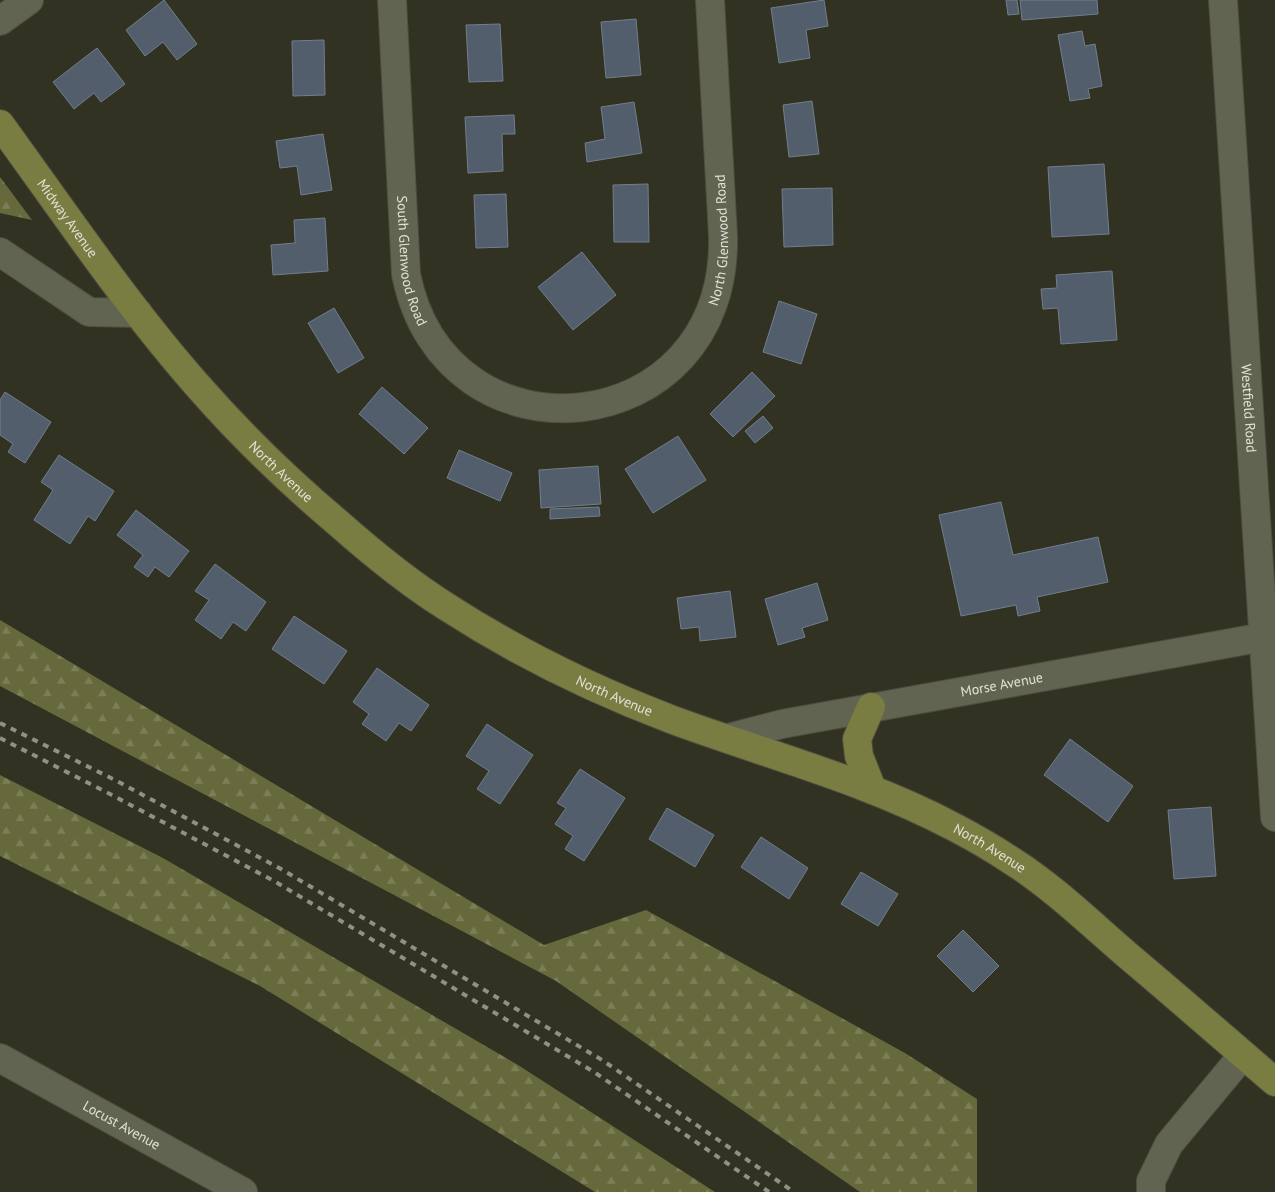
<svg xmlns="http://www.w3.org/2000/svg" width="1275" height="1192" viewBox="0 0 1275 1192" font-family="'PT Sans',sans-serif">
<defs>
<pattern id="forest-firs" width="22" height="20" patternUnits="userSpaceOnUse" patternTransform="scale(1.25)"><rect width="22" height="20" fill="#66693b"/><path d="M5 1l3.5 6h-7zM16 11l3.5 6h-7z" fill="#7c7e57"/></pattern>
</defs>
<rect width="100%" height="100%" fill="#313222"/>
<g fill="url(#forest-firs)">
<polygon points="0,177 32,220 0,213"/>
<polygon points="0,620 544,945 646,910 905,1053 977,1099 977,1192 860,1192 556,981 0,686"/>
<polygon points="0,775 163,858 518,1065 715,1192 595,1192 260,986 0,856"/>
</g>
<g fill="#525e6c" stroke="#717e8d">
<polygon points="164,0 197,44 177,60 163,42 145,56 126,30"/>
<polygon points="824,0 828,26 806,30 810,58 779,63 771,8"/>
<polygon points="1006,0 1017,0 1019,14 1008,15"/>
<polygon points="1020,0 1097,0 1098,14 1022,20"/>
<polygon points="636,19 641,75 606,78 601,22"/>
<polygon points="500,24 503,81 469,82 466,25"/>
<polygon points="1082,31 1085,46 1095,44 1102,86 1088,89 1090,98 1070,101 1058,35"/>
<polygon points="324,40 325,95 293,96 292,41"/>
<polygon points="97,48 125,84 101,102 94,93 74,109 53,82"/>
<polygon points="812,101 819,154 789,157 783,105"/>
<polygon points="634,102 642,153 587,162 585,143 605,139 601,107"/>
<polygon points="514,115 515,134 502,134 503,171 468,173 465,117"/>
<polygon points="323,134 332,190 301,195 297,166 280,168 276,141"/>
<polygon points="1104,164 1109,234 1052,237 1048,167"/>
<polygon points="648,184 649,242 614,242 613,185"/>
<polygon points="832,188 833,245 784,247 782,189"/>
<polygon points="506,194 508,247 476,248 474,195"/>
<polygon points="325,218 328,271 273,275 271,245 295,243 294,220"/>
<polygon points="582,252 616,295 573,330 538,287"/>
<polygon points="1112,271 1117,340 1061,344 1058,308 1043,309 1041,289 1057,288 1056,275"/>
<polygon points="779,301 817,314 801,364 763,352"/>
<polygon points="334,308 364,358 338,373 308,323"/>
<polygon points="752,372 775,396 733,437 710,414"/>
<polygon points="382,387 428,428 404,454 359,414"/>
<polygon points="5,392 51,422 25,463 8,452 13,444 0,435 0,400"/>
<polygon points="763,416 773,428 755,443 745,431"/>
<polygon points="678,436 706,480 653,513 625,469"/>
<polygon points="459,450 512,473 500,501 447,478"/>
<polygon points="59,455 114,491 95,521 88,516 70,544 34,520 53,490 41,482"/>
<polygon points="598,466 601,504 541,508 539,470"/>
<polygon points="1001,502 1013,555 1098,537 1108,582 1037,597 1040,611 1018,616 1016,605 961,616 939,515"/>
<polygon points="599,507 600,516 550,519 550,509"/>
<polygon points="136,510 189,551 169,577 155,567 148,577 134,567 143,555 117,535"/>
<polygon points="215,564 266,602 246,631 233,622 221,639 195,620 209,600 195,591"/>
<polygon points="817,583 828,620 802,628 805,637 778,645 765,599"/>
<polygon points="730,591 736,637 700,641 699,627 681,629 677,598"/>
<polygon points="294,616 347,651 324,684 272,649"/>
<polygon points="377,668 429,705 411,731 399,723 386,741 362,724 369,714 353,702"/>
<polygon points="487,724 533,755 500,804 477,789 489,771 466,756"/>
<polygon points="1070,739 1133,786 1108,822 1044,775"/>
<polygon points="580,769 625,798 584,861 565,849 573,836 555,824 566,808 557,803"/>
<polygon points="1211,807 1216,876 1174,879 1168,810"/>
<polygon points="667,808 714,835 695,867 649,839"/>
<polygon points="761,837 808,868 789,899 741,867"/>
<polygon points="861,872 898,894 878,926 841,904"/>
<polygon points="963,930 999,966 973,992 937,956"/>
</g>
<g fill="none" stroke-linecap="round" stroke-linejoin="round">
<g stroke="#4d4e3f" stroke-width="30">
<g id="minor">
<path id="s1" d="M392,0L406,274C445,472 728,444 723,236L710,0"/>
<path id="s2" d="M1223,0L1275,817"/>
<polyline points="0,21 29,0"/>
<polyline points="0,252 89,312 138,313"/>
<path id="s3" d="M728,738L782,724L1275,635"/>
<path id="s4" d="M0,1058L243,1192"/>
<polyline points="1151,1192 1151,1181 1169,1144 1243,1055"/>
</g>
</g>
<g stroke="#4d4e3f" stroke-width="30">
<g id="major">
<path id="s5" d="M0,124C64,212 125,303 197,385C240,434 287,480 337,522C372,553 407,582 447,607C518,653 594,690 673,720C768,755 866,780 956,828C975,838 994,849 1012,861C1053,887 1089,922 1126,954C1176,996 1225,1039 1275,1082"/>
<polyline points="871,707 857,739 859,756 872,789"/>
</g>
</g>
<use href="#minor" stroke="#626452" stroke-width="28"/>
<use href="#major" stroke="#7a7d42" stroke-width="28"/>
<g stroke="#909183" stroke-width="4" stroke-dasharray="6 6" stroke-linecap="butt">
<polyline points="0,723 115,780 281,869 602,1060 794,1192"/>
<polyline points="0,738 108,793 274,881 594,1072 769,1192"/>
</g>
</g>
<g text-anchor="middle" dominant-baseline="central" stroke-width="4" stroke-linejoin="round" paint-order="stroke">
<g font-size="14" fill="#e1e2d7" stroke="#313222">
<text stroke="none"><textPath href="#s5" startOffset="116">Midway Avenue</textPath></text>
<text stroke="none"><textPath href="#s1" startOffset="759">North Glenwood Road</textPath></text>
<text stroke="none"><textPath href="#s1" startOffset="262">South Glenwood Road</textPath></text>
<text stroke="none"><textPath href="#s2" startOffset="409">Westfield Road</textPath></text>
<text stroke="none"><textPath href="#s5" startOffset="448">North Avenue</textPath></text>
<text stroke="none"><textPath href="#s3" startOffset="279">Morse Avenue</textPath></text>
<text stroke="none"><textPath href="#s5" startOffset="852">North Avenue</textPath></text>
<text stroke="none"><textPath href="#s5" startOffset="1258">North Avenue</textPath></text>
<text stroke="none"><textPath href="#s4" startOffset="139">Locust Avenue</textPath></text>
</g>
</g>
</svg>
